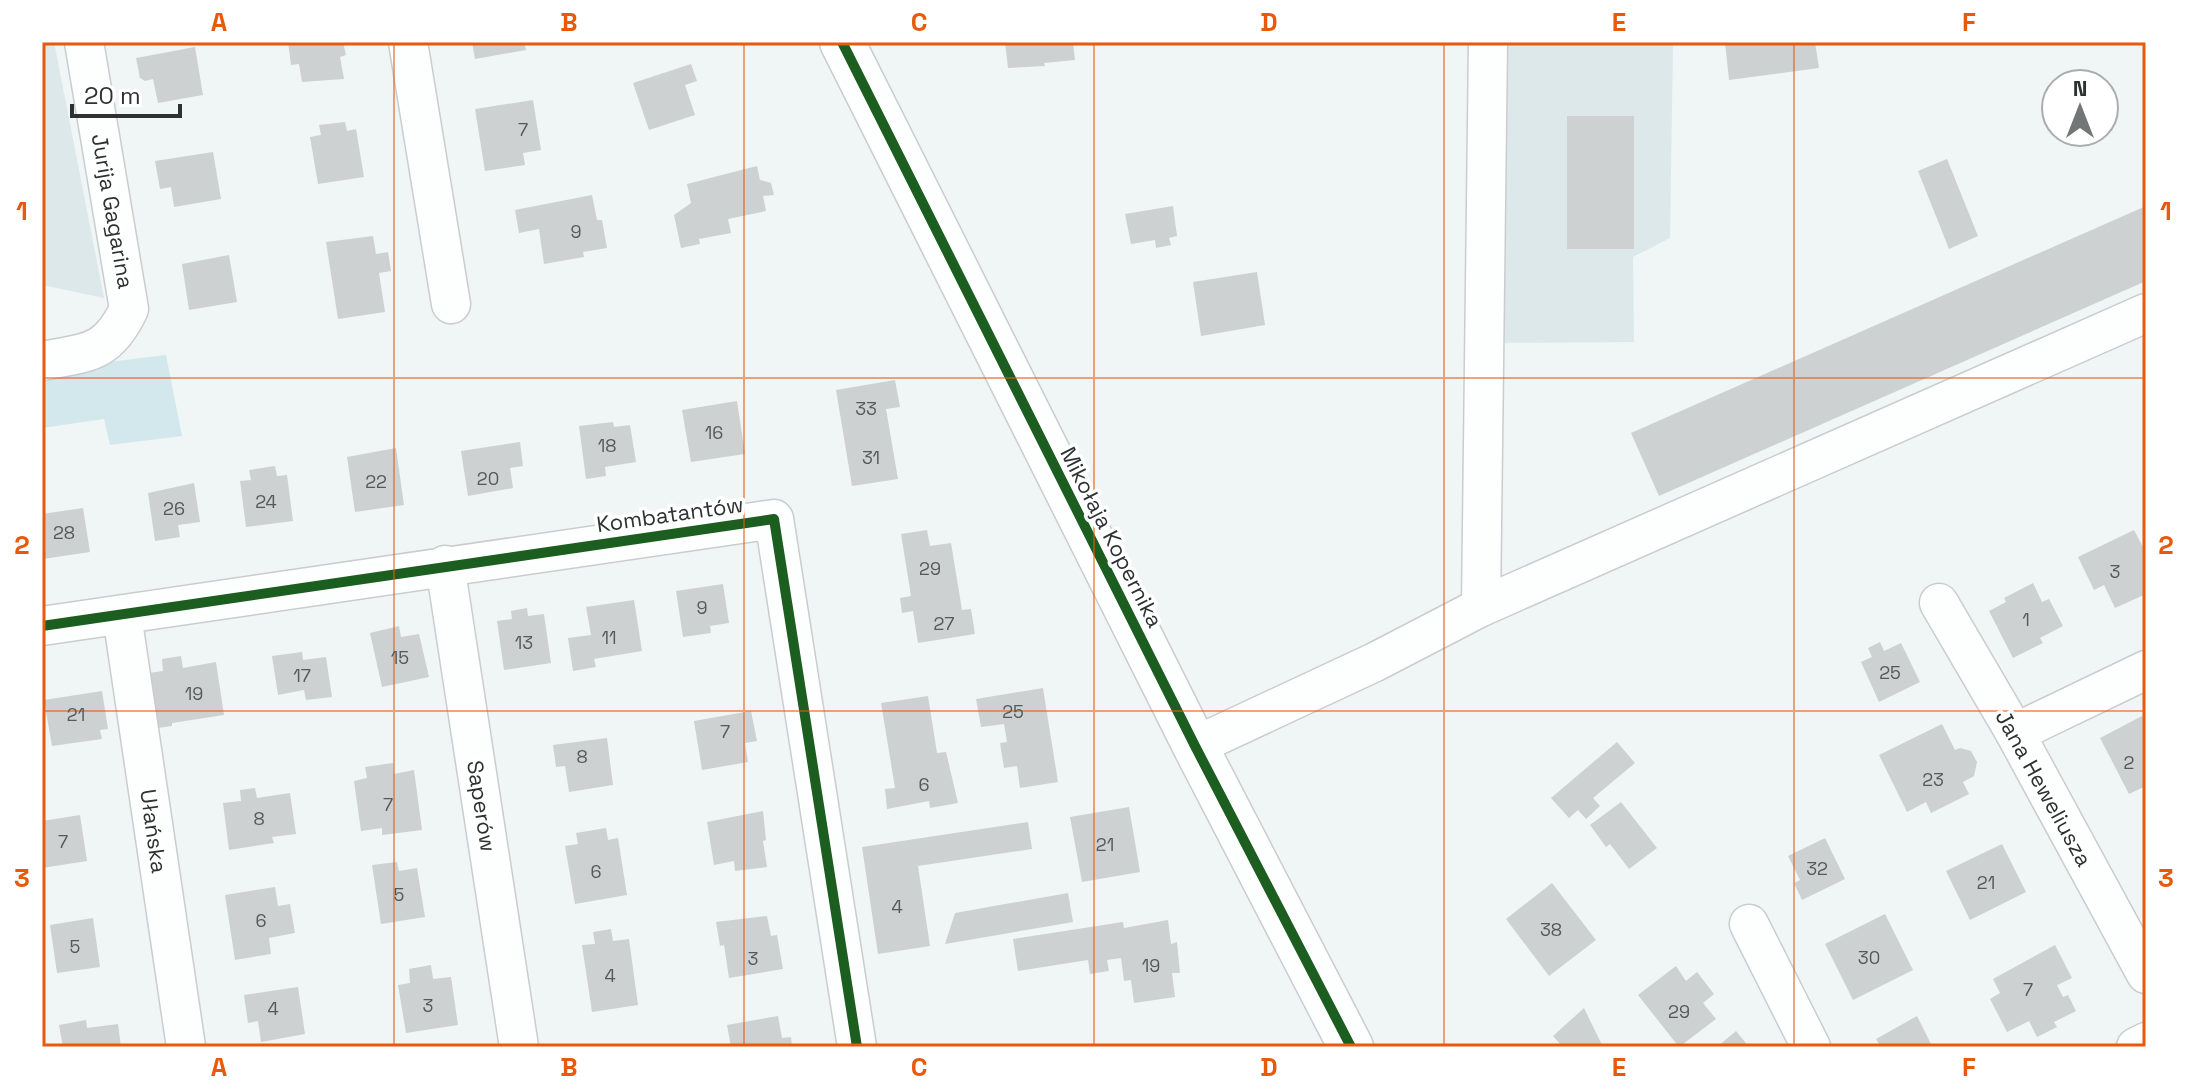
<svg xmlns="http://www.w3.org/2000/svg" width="2188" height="1089" viewBox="0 0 2188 1089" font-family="'Space Grotesk',sans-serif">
<rect width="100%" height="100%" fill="#f0f5f5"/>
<g fill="#dde8ea">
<polygon points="42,42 54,42 104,298 42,285"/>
<polygon points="1499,42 1673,42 1670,238 1633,257 1634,342 1497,343"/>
</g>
<polygon fill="#d3e8ed" points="166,355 182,436 110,445 104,419 42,428 42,370"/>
<g fill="#cdd1d2">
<polygon points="288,42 343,42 346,55 340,57 344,79 302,82 299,64 291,65"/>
<polygon points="472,42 524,42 526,50 475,59"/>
<polygon points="1005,42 1073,42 1075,60 1044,63 1045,66 1008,68"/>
<polygon points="1725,42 1815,42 1819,68 1729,80"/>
<polygon points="195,47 203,95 158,103 153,79 145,81 140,78 136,58"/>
<polygon points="691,64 697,81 685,85 695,115 649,130 633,83"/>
<polygon points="533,100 541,150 523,153 525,165 485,171 475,109"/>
<rect x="1567" y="116" width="67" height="133"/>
<polygon points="345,122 347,131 356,129 364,177 318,184 310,137 321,135 319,125"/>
<polygon points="213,152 221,199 174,207 171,187 160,189 155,161"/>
<polygon points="1947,159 1978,236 1949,249 1918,171"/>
<polygon points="757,166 760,180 771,183 774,195 763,196 766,211 728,219 731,233 699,239 700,244 681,248 674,215 691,203 687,184"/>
<polygon points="592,195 597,220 602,220 607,248 583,252 584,257 544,264 539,229 519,233 515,210"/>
<polygon points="1173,206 1177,236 1169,238 1171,245 1156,248 1155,240 1131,244 1125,214"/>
<polygon points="2146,206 2146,281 1659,496 1631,433"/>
<polygon points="373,236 376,254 388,252 391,271 379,273 385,312 338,319 326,242"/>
<polygon points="229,255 237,302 189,310 182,264"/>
<polygon points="1257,272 1265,325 1201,336 1193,282"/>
<polygon points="895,380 900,407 886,409 898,479 852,486 836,390"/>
<polygon points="737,401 745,454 691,462 682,410"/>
<polygon points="613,422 614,427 630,425 636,462 605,467 606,476 586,479 579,426"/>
<polygon points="520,442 523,466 510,468 513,488 468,496 461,451"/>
<polygon points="396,448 404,505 355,512 347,457"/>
<polygon points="275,466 277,476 287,475 293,521 246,527 240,481 251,480 249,470"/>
<polygon points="194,483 200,522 178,525 180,537 155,541 148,493"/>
<polygon points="83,508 90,552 43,559 42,514"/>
<polygon points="927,530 930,546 951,543 962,610 971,609 975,634 918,643 913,611 902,613 900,598 911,596 901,534"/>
<polygon points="2134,530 2146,553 2146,594 2115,608 2104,585 2094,590 2078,557"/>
<polygon points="2033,583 2042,602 2049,599 2063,626 2040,638 2043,643 2013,658 1989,611 2006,602 2004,598"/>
<polygon points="723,584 729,623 710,626 711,633 683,637 676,591"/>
<polygon points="634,600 642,651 594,659 596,667 573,671 568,638 591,635 586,607"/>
<polygon points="527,608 528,616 544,614 551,663 504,670 497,621 512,619 511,611"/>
<polygon points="399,626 401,637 419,634 429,677 382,687 370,633"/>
<polygon points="1880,642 1884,651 1901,643 1920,682 1879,702 1861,662 1872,657 1868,648"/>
<polygon points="302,652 303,660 326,657 332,697 306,700 304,690 278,695 272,656"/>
<polygon points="181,656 183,668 216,662 224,715 172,723 172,726 151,729 142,674 163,671 162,659"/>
<polygon points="1043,688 1058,782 1020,788 1017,766 1004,768 1000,743 1007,742 1004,724 981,727 976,699"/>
<polygon points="102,691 108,729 100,730 102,739 52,746 44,700"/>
<polygon points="928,696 937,753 946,752 958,803 930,808 929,801 887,809 885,789 895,788 881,703"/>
<polygon points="751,711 757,741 745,743 748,762 702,770 694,721"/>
<polygon points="2142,716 2146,723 2146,786 2129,794 2100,738"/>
<polygon points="1942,724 1955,750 1960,748 1971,751 1977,762 1974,776 1963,782 1969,794 1931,813 1926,802 1907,812 1879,755"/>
<polygon points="607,738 613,785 569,792 565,766 556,767 553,745"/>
<polygon points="1617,742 1635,763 1593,798 1600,806 1586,819 1578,810 1569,818 1551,798"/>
<polygon points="393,763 394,774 414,770 422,830 382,835 382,828 361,831 354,781 367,778 365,767"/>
<polygon points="255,788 257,798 290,793 296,834 272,837 274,843 229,850 223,803 241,801 240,790"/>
<polygon points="1621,802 1657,848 1629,869 1610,844 1606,847 1590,825"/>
<polygon points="1129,807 1140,872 1082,882 1070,817"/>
<polygon points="763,811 766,840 763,841 767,867 735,871 734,861 714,865 707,822"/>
<polygon points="80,815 87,861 42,868 42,821"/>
<polygon points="1028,822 1032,849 918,866 930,946 878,954 862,847"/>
<polygon points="606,828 608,840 618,838 627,895 575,904 565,846 578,844 576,833"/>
<polygon points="1825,838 1845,879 1802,900 1794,883 1800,880 1788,856"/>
<polygon points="2002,844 2026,892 1970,920 1946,871"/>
<polygon points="397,862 399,871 417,868 425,917 381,924 372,865"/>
<polygon points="1552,883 1596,940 1549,976 1506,919"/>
<polygon points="275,887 278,906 290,904 295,933 269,938 271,954 235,960 225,895"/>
<polygon points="1068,893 1073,922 945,944 955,913"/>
<polygon points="1885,914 1913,970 1853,1000 1825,944"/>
<polygon points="767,916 771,936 777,935 783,969 729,978 724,945 720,946 716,922"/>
<polygon points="93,918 100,967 57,973 50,925"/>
<polygon points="1168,920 1171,944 1177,942 1180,973 1172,973 1175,997 1134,1003 1131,980 1124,981 1121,958 1107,960 1109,971 1090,974 1088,960 1018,971 1013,939 1123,922 1124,928"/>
<polygon points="611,929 613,941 629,939 638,1005 592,1012 582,945 595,944 593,932"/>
<polygon points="2055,945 2072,978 2057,985 2063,997 2068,995 2076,1011 2054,1022 2057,1027 2037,1037 2029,1021 2007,1032 1990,999 2000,993 1993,979"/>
<polygon points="431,965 433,979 451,977 458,1025 406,1033 398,985 410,983 409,969"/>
<polygon points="1676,966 1686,981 1697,972 1714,994 1703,1003 1716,1019 1679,1047 1638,995"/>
<polygon points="298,987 305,1034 261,1042 258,1021 248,1023 244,995"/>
<polygon points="1584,1008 1603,1047 1563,1047 1553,1036"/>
<polygon points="778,1016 782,1038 791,1037 792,1047 731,1047 727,1025"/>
<polygon points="1917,1016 1932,1046 1881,1047 1876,1039"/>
<polygon points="86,1020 87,1028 118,1024 121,1047 63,1047 59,1025"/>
<polygon points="1736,1031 1749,1047 1717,1047"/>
</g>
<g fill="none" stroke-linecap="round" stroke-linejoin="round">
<g stroke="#cacdce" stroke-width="41">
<g id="minor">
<polyline points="408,42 451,304"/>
<path d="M42,361C88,352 107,355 129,309L84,42"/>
<polyline points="445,565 519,1047"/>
<polyline points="1939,603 2015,733 2146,974"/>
<polyline points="1481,607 1488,42"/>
<polyline points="122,615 186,1047"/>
<polyline points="42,626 774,519 857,1047"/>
<polyline points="2015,733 2146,670"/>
<polyline points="1195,746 1375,662 1481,607 2146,313"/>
<polyline points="1749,924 1811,1047"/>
<polyline points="2136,1047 2146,1042"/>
</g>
</g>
<g stroke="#cacdce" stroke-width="47">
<polyline id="tertiary" points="842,42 1195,746 1351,1047"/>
</g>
<use href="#minor" stroke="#fdfefe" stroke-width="38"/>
<use href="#tertiary" stroke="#fdfefe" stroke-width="44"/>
<g stroke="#fff" stroke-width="15">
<g id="cycleway">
<polyline points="842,42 1195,746 1351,1047"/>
<polyline points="42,626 774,519 857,1047"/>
</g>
</g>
<use href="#cycleway" stroke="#1b5e20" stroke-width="10"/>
</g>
<path fill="none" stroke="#e8590c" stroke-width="2" stroke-opacity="0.55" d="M394,42V1047M744,42V1047M1094,42V1047M1444,42V1047M1794,42V1047M42,378H2146M42,711H2146"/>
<g text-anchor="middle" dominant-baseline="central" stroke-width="7" stroke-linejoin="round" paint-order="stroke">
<g font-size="18" fill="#56595a">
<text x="523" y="129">7</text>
<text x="576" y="231">9</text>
<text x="866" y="408">33</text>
<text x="714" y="432">16</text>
<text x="607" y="445">18</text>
<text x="871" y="457">31</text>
<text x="488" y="478">20</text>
<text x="376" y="481">22</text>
<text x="266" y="501">24</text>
<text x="174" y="508">26</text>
<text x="64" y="532">28</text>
<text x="930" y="568">29</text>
<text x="2115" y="571">3</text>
<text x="702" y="607">9</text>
<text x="2026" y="619">1</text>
<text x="944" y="623">27</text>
<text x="609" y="637">11</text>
<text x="524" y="642">13</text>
<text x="400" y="657">15</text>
<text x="1890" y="672">25</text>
<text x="302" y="675">17</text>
<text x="194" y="693">19</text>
<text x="1013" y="711">25</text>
<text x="76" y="714">21</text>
<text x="725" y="731">7</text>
<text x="582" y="756">8</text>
<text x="2129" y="762">2</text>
<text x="1933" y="779">23</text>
<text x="924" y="784">6</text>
<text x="388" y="804">7</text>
<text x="259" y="818">8</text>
<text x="63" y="841">7</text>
<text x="1105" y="844">21</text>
<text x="1817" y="868">32</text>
<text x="596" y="871">6</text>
<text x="1986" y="882">21</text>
<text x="399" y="894">5</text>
<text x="897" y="906">4</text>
<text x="261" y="920">6</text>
<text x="1551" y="929">38</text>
<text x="75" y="946">5</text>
<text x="1869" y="957">30</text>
<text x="753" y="958">3</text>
<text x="1151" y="965">19</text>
<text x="610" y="975">4</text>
<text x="2028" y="989">7</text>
<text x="428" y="1005">3</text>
<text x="273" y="1008">4</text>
<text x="1679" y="1011">29</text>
</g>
<g font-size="22" fill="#2e3132" stroke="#fff">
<text transform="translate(113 211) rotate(80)">Jurija Gagarina</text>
<text transform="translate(670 514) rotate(-8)">Kombatantów</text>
<text transform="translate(1112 537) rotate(63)">Mikołaja Kopernika</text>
<text transform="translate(2044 788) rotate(61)">Jana Heweliusza</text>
<text transform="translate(482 806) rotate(81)">Saperów</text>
<text transform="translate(154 831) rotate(82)">Ułańska</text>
</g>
</g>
<rect width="2188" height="1089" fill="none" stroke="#ffffff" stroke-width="88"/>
<g transform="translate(2080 108)"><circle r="38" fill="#ffffff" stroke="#abadad" stroke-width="2"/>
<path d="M0-6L14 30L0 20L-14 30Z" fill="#727676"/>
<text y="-12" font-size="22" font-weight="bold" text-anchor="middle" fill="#2e3132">N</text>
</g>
<path d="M72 104v12h108v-12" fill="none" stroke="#2e3132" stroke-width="4"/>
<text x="84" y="104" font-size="24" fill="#2e3132" stroke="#ffffff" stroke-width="6" paint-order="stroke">20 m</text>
<rect x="44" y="44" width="2100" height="1001" fill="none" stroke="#e8590c" stroke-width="3"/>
<g font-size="26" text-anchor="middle" font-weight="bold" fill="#e8590c">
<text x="219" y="31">A</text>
<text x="569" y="31">B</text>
<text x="919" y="31">C</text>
<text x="1269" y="31">D</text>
<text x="1619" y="31">E</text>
<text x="1969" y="31">F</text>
<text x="22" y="220">1</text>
<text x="2166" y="220">1</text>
<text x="22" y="554">2</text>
<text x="2166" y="554">2</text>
<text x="22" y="887">3</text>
<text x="2166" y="887">3</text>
<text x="219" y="1076">A</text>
<text x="569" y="1076">B</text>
<text x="919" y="1076">C</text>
<text x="1269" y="1076">D</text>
<text x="1619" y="1076">E</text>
<text x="1969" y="1076">F</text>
</g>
</svg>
